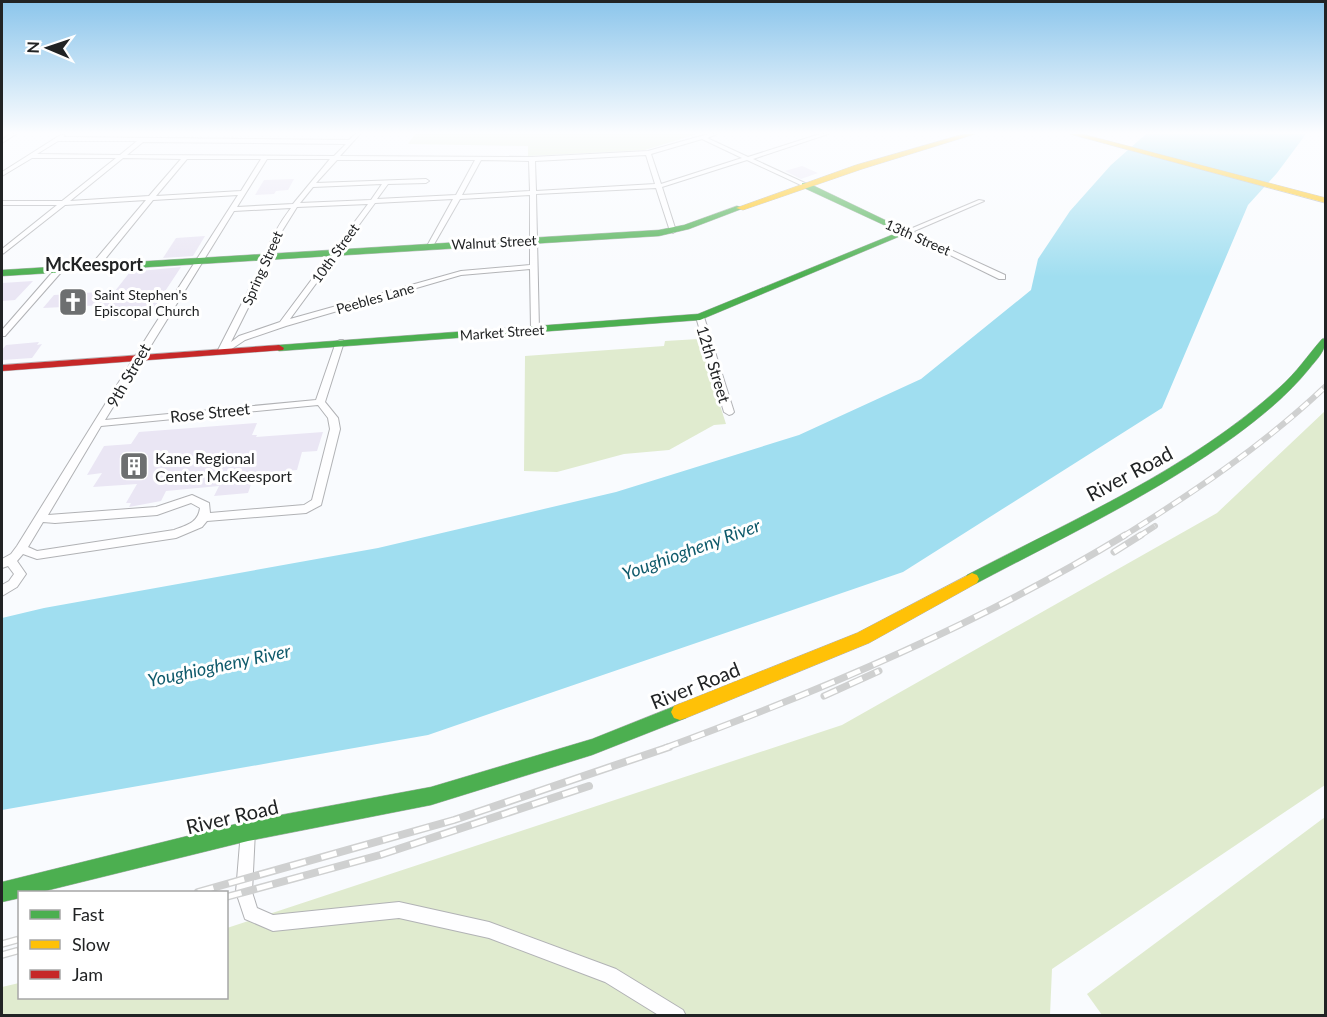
<svg xmlns="http://www.w3.org/2000/svg" width="1327" height="1017" viewBox="0 0 1327 1017" font-family="Lato,sans-serif">
<rect width="100%" height="100%" fill="#f9fbfe"/>
<g fill="#e0ebcf">
<polygon points="415,134 697,134 645,150 528,156 528,146 408,144"/>
<polygon points="699,339 726,424 714,425 669,450 624,454 557,472 524,471 525,356 664,346 665,341"/>
<polygon points="1325,411 1325,785 1052,969 1050,1015 2,1016 2,987 19,983 20,998 226,998 227,928 842,725 1217,513"/>
<polygon points="1325,817 1325,1015 1102,1015 1087,994"/>
</g>
<polygon fill="#a0def0" points="1146,134 1306,134 1277,173 1248,205 1162,408 903,572 428,735 2,810 2,618 44,608 378,548 616,492 799,435 921,379 1031,290 1038,259 1070,211 1111,165"/>
<g fill="#eae6f4">
<polygon points="802,166 818,173 801,179 785,171"/>
<polygon points="294,179 288,190 276,191 274,194 255,195 264,180"/>
<polygon points="205,236 193,256 163,258 176,238"/>
<polygon points="181,267 152,311 98,314 105,305 43,308 54,295 115,291 130,272"/>
<polygon points="33,281 15,300 2,301 2,283"/>
<polygon points="39,342 37,345 42,344 32,358 2,360 2,350 6,345"/>
<polygon points="257,423 252,435 257,435 256,437 323,432 317,451 302,452 297,470 255,473 248,493 214,496 219,486 166,491 161,501 129,507 131,503 126,503 137,484 93,487 102,473 87,475 104,446 131,444 139,432"/>
</g>
<g fill="none" stroke-linecap="round" stroke-linejoin="round">
<g stroke="#b1b2b5" stroke-width="2">
<g id="street">
<polygon points="10,134 16,134 2,143 2,140"/>
<path d="M62,134L65,136L63,137L349,140L355,134H360L340,156L532,157L648,151L708,134H717L707,138L748,157L820,134H828L753,159L807,184V186H803L747,160L662,187L676,231L673,233L670,231L656,188L536,194L539,329L535,331L531,329L530,269L461,275L286,326L245,340L224,354H218L217,352L262,264C268,243 278,225 291,208L234,211L105,420L316,400L336,342L340,340H343L344,342L325,402L338,418L340,429L321,505L306,513L207,521L202,527L176,538L37,559L23,554L17,561L26,574L17,587L2,596V585L9,581L14,574L8,566L2,568V559L11,554L17,546L150,332L238,195L153,200L97,269H91V265L146,200L65,205L4,253L2,254V249L57,205H2V201H62L116,158H32L2,176V172ZM702,139L742,158L661,184L651,154ZM58,141H137L120,155L37,154ZM143,142L346,144L334,156L127,155ZM646,155L655,184L536,191L535,161ZM123,158L181,159L149,196L70,201ZM187,159H261L241,191L156,196ZM267,159H330L293,204L237,207ZM337,160H475L456,195L377,199L388,184L426,183L429,181L426,179L316,183ZM481,160L529,161L530,191L462,195ZM382,184L371,200L300,203L313,187ZM530,195V265L461,271L290,319L375,203L453,199L427,246L430,248L433,246L460,199ZM368,204L280,322L239,336L231,342L270,264L274,248L282,231L297,207ZM318,405L328,418L330,429L312,500L304,505L210,513L209,503L192,495L156,507L48,515L101,426ZM191,503L200,508C198,523 187,525 174,530L37,551L28,547L43,522L55,523L157,515Z"/>
<polygon points="979,200 984,201 912,232 1005,275 1005,279 999,279 903,232"/>
<polygon points="57,267 64,269 5,336 2,336 2,330"/>
<polygon points="697,315 703,315 704,317 734,412 732,414 729,415 724,412 696,317"/>
<polygon points="248,824 253,826 255,831 252,892 257,908 273,915 399,902 489,922 616,969 683,1010 686,1016 660,1016 605,982 489,938 399,918 273,931 245,919 236,892 241,831 243,826"/>
</g>
</g>
<g stroke="#b1b2b5" stroke-width="1">
<g id="fast">
<polygon points="802,183 808,183 910,232 700,320 279,351 274,348 279,345 698,314 899,232 802,187"/>
<polygon points="737,206 744,208 689,229 659,236 2,276 2,270 659,230 684,225"/>
<path d="M1326,338C1326,351 1317,359 1309,369C1288,395 1262,416 1235,436C1155,494 1064,537 977,583L972,585L967,583L965,579L967,575C1074,519 1190,469 1280,387C1296,373 1308,355 1322,339Z"/>
<polygon points="680,704 686,706 689,712 686,718 592,755 431,805 248,841 41,892 20,892 20,898 2,902 2,882 248,821 431,787 592,739"/>
</g>
</g>
<g stroke="#b1b2b5" stroke-width="1">
<g id="slow">
<polygon points="964,134 975,134 862,169 743,210 736,208 856,165"/>
<polygon points="1070,134 1082,134 1326,198 1326,203"/>
<polygon points="972,573 977,575 979,579 977,583 869,643 686,718 680,720 674,718 671,712 674,706 857,633"/>
</g>
</g>
<g stroke="#b1b2b5" stroke-width="1">
<polygon id="jam" points="279,345 284,348 283,350 2,371 2,365"/>
</g>
<use href="#street" fill="#fefeff" fill-rule="evenodd"/>
<use href="#fast" fill="#4caf50" fill-rule="evenodd"/>
<use href="#slow" fill="#ffc107" fill-rule="evenodd"/>
<use href="#jam" fill="#c62828" fill-rule="evenodd"/>
<g stroke="#cfd0d0" stroke-width="6">
<g id="rail-far2">
<path d="M1122,537C1194,492 1264,445 1326,386"/>
<polyline points="1138,537 1155,526"/>
</g>
</g>
<g stroke="#cfd0d0" stroke-width="7">
<g id="rail-far1">
<polyline points="1114,552 1141,535"/>
<polyline points="824,696 879,671"/>
<path d="M665,748C823,690 981,623 1125,535"/>
</g>
</g>
<g stroke="#cfd0d0" stroke-width="8">
<g id="rail">
<polyline points="198,892 454,820 669,747"/>
<polyline points="226,897 380,855 589,786"/>
<polyline points="2,944 20,939"/>
<polyline points="2,955 20,950"/>
</g>
</g>
<use href="#rail-far2" stroke="#fff" stroke-width="4" stroke-dasharray="10" stroke-linecap="butt"/>
<use href="#rail-far1" stroke="#fff" stroke-width="4.5" stroke-dasharray="14" stroke-linecap="butt"/>
<use href="#rail" stroke="#fff" stroke-width="5" stroke-dasharray="16" stroke-linecap="butt"/>
</g>
<linearGradient id="sky" x2="0" y2="1"><stop stop-color="#8bc5eb"/><stop offset="0.48" stop-color="#fcfdff"/><stop offset="1" stop-color="#fcfdff" stop-opacity="0"/></linearGradient>
<rect width="1327" height="277" fill="url(#sky)"/>
<defs>
<g id="church-square" transform="scale(1.5)"><rect x="-9" y="-9" width="18" height="18" rx="4" fill="#6d6f70" stroke="#fff"/><path d="M-1.2-6h2.4v3.5h3.3v2.4h-3.3V6h-2.4V-.1h-3.3v-2.4h3.3Z" fill="#fff"/></g>
<g id="building-square" transform="scale(1.5)"><rect x="-9" y="-9" width="18" height="18" rx="4" fill="#6d6f70" stroke="#fff"/><path d="M-4-6H4V6H1V3H-1V6H-4ZM-2.5-4.3h1.7v1.8h-1.7ZM.8-4.3h1.7v1.8H.8ZM-2.5-1h1.7V.8h-1.7ZM.8-1h1.7V.8H.8Z" fill="#fff"/></g>
</defs>
<g fill-rule="evenodd">
<use href="#church-square" x="73" y="302"/>
<use href="#building-square" x="134" y="466"/>
</g>
<g text-anchor="middle" dominant-baseline="central" stroke-width="6" stroke-linejoin="round" paint-order="stroke">
<g font-size="14" fill="#212324" stroke="#fff">
<text transform="translate(918 237) rotate(24)">13th Street</text>
<text transform="translate(494 242) rotate(-3)">Walnut Street</text>
<text transform="translate(335 253) rotate(-54)">10th Street</text>
<text transform="translate(262 268) rotate(-66)">Spring Street</text>
<text transform="translate(375 298) rotate(-16)">Peebles Lane</text>
<text transform="translate(502 332) rotate(-4)">Market Street</text>
</g>
<g font-size="14" fill="#212324" stroke="#fff" text-anchor="start">
<text x="94" y="294">Saint Stephen's<tspan x="94" dy="16">Episcopal Church</tspan></text>
</g>
<g font-size="16" fill="#212324" stroke="#fff">
<text transform="translate(714 364) rotate(73)">12th Street</text>
<text transform="translate(128 375) rotate(-60)">9th Street</text>
<text transform="translate(210 412) rotate(-6)">Rose Street</text>
</g>
<g font-size="16" fill="#212324" stroke="#fff" text-anchor="start">
<text x="155" y="457">Kane Regional<tspan x="155" dy="18">Center McKeesport</tspan></text>
</g>
<g font-size="18" font-weight="bold" fill="#212324" stroke="#fff">
<text x="94" y="264">McKeesport</text>
</g>
<g font-size="18" font-style="italic" fill="#0f5a6b" stroke="#fff">
<text transform="translate(691 549) rotate(-20)">Youghiogheny River</text>
<text transform="translate(219 665) rotate(-12)">Youghiogheny River</text>
</g>
<g font-size="20" fill="#212324" stroke="#fff">
<text transform="translate(1129 473) rotate(-28)">River Road</text>
<text transform="translate(695 685) rotate(-22)">River Road</text>
<text transform="translate(232 816) rotate(-13)">River Road</text>
</g>
</g>
<rect width="1327" height="1017" fill="none" stroke="#212324" stroke-width="6"/>
<rect x="18" y="891" width="210" height="108" fill="#ffffff" stroke="#a6a7a7" stroke-width="1.5"/>
<rect x="30" y="910" width="30" height="9" fill="#4caf50" stroke="#a6a7a7" stroke-width="1.5"/>
<text x="72" y="921" font-size="18" fill="#212324">Fast</text>
<rect x="30" y="940" width="30" height="9" fill="#ffc107" stroke="#a6a7a7" stroke-width="1.5"/>
<text x="72" y="951" font-size="18" fill="#212324">Slow</text>
<rect x="30" y="970" width="30" height="9" fill="#c62828" stroke="#a6a7a7" stroke-width="1.5"/>
<text x="72" y="981" font-size="18" fill="#212324">Jam</text>
<g transform="translate(48 48) rotate(272)" stroke="#ffffff" stroke-width="4.5" paint-order="stroke">
<path d="M0-4.5L10 22L0 15L-10 22Z" fill="#212324"/>
<text y="-9" font-size="16" font-weight="bold" text-anchor="middle" fill="#212324">N</text>
</g>
</svg>
